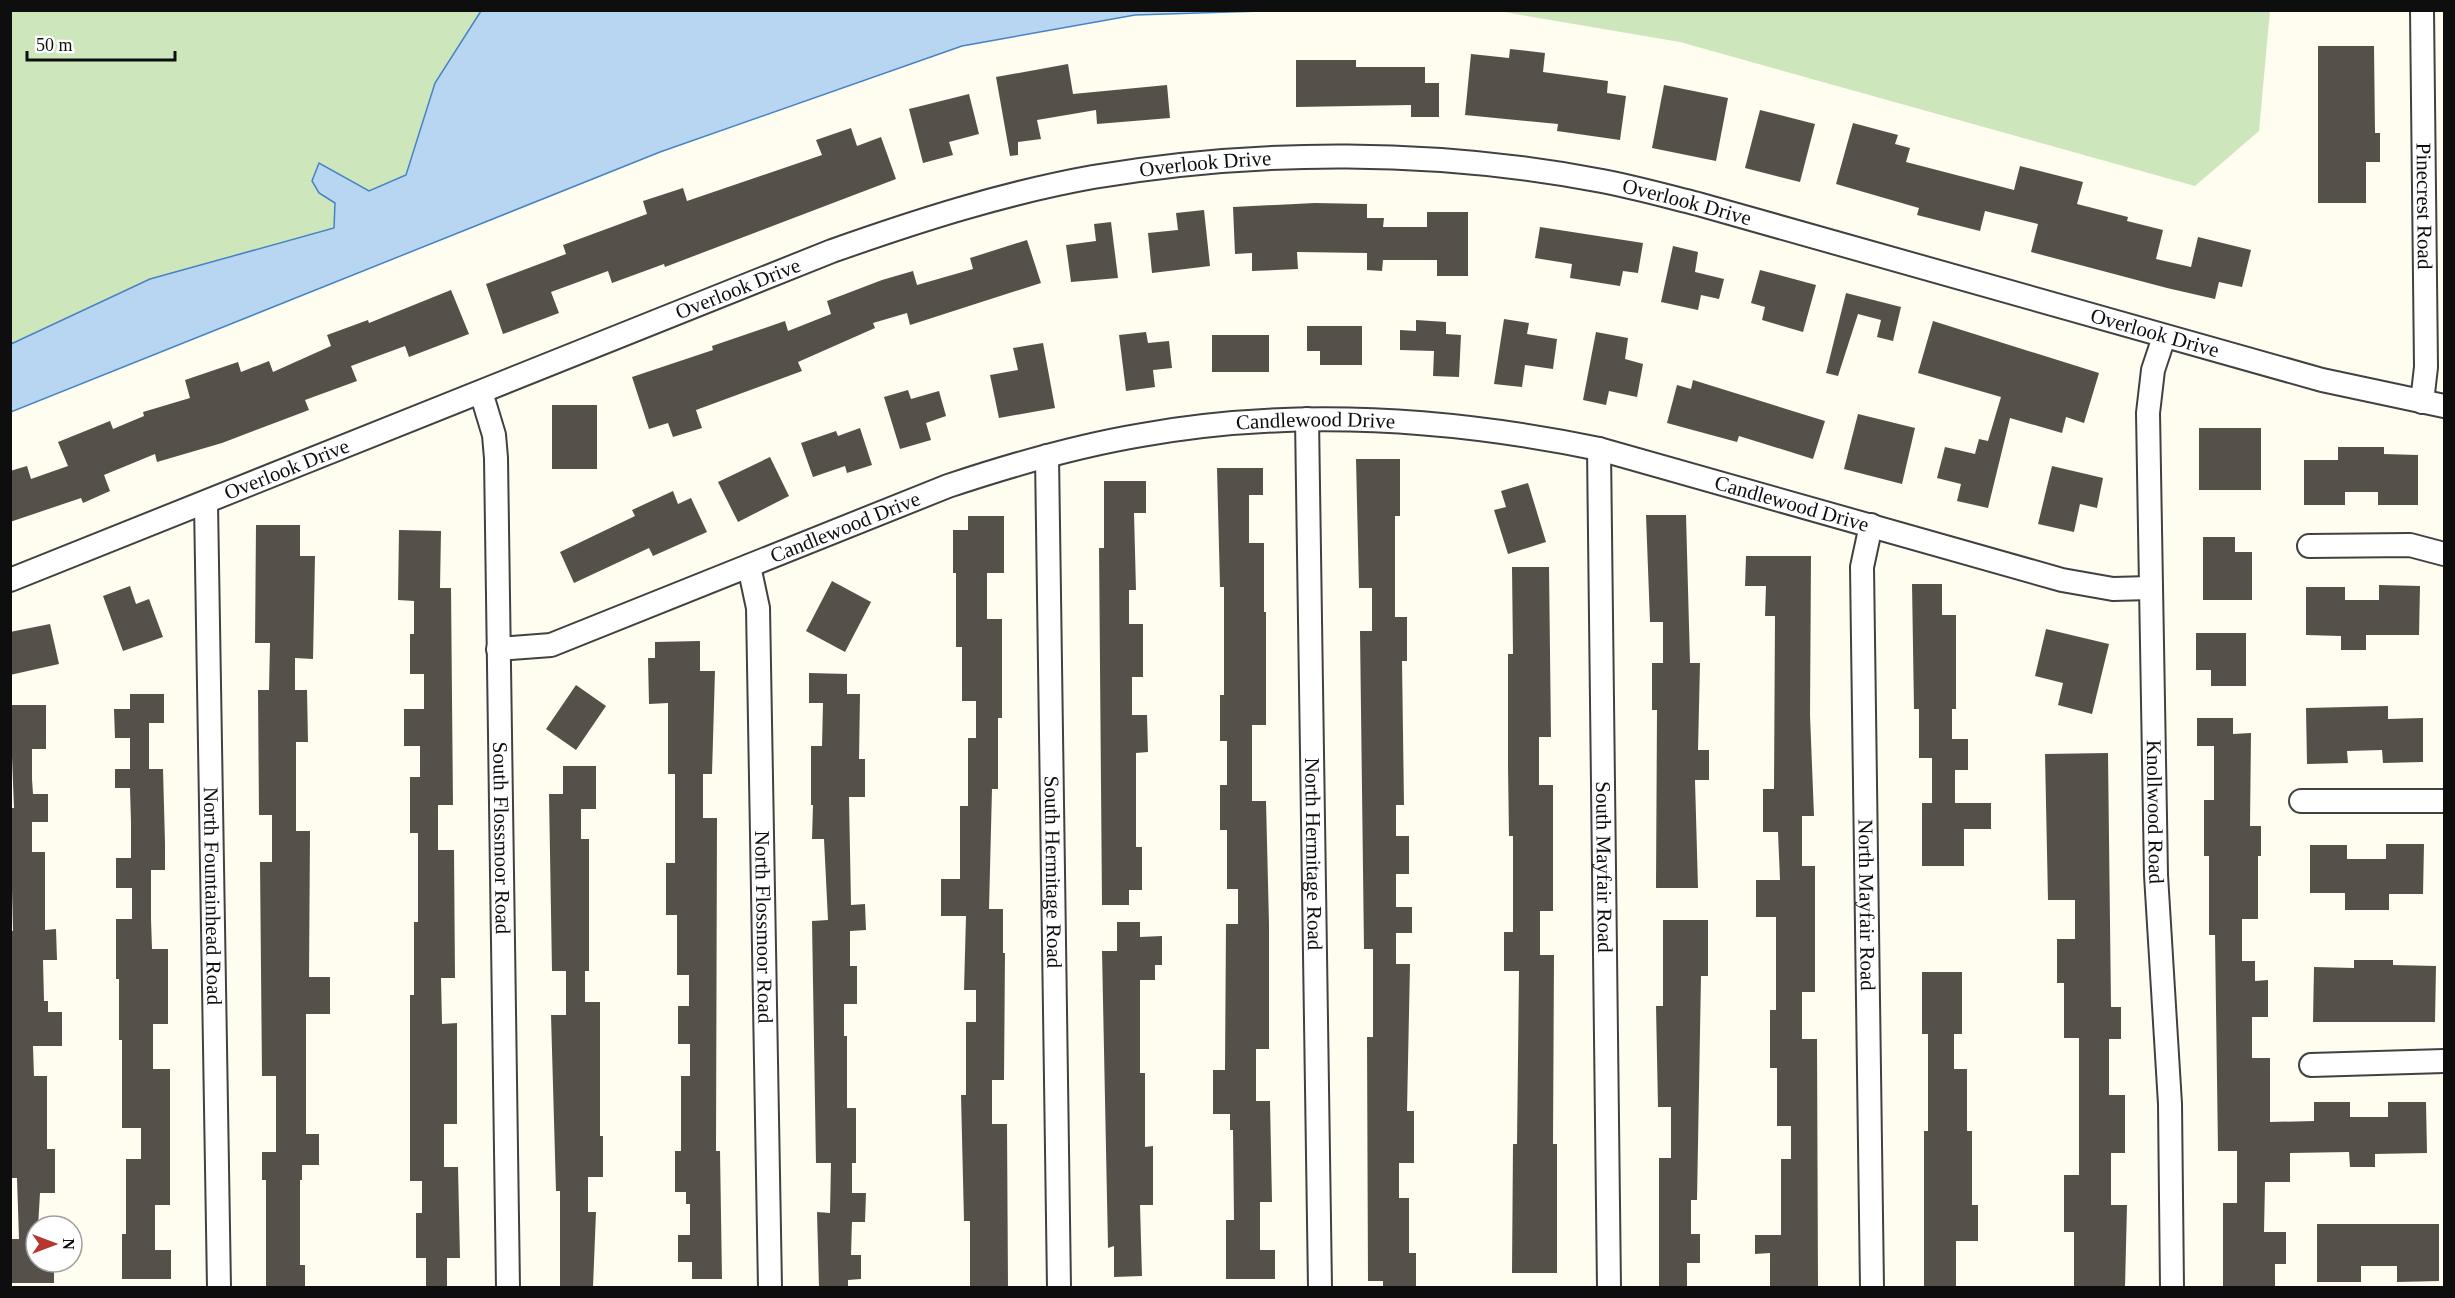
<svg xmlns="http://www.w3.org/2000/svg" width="2455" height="1298" viewBox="0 0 2455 1298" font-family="'Times New Roman',serif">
<rect width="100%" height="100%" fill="#fefdf0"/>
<g fill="#cde6bc">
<polygon points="2270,10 2259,131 2195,186 1680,42 1498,11"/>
<polygon points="11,11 1262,11 1135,15 962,46 660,152 11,412"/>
</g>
<polygon fill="#b8d6f2" stroke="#4583c3" stroke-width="1.5" points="481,11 481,10 1262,11 1135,15 962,46 660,152 11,412 11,344 150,279 334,228 335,203 319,193 312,181 319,163 369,191 406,175 435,83"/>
<g fill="#56504b">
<polygon points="2318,46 2374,46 2375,133 2380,133 2380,162 2366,162 2366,203 2318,203"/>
<polygon points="1510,49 1545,53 1543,72 1608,81 1607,93 1626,96 1620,140 1557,131 1558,124 1465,115 1471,54 1509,58"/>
<polygon points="1296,60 1356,60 1356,67 1425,67 1425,83 1439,83 1439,117 1411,117 1411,105 1296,107"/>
<polygon points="1068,64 1073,94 1167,85 1170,118 1097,124 1096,110 1037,120 1041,139 1018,142 1018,155 1010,156 996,77"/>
<polygon points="1664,85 1728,98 1716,161 1652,148"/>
<polygon points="969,94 979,134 949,142 953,155 923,163 909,109"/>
<polygon points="1760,110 1815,124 1800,182 1745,168"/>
<polygon points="1853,123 1898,135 1895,144 1910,148 1906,162 2014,190 2020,166 2083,182 2077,204 2128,217 2127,221 2163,230 2156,259 2191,267 2198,237 2251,250 2242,287 2219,282 2215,299 2167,288 2031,252 2038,224 1985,211 1980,231 1917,215 1919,208 1836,184"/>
<polygon points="851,128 857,146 881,137 896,179 665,267 664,264 612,283 608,271 551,292 559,313 503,334 486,284 566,254 563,245 647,214 643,201 683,188 687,201 822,155 816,140"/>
<polygon points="1315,203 1367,204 1367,218 1384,218 1383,227 1427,227 1427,212 1468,212 1468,276 1437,276 1437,260 1383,260 1382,271 1367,270 1367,253 1297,252 1298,269 1252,271 1252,253 1235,254 1233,207"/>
<polygon points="1204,210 1210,266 1152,273 1148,233 1178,230 1176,213"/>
<polygon points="1111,222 1118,278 1071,282 1066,245 1096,241 1094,224"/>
<polygon points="1540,227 1643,243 1638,273 1623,271 1620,286 1570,278 1572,264 1535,258"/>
<polygon points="1027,240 1041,283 910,325 907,313 873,323 875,328 798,362 802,371 696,410 702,428 673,437 668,423 649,429 632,377 713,350 712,346 785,321 788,331 831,314 827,301 882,280 913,271 917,285 973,269 970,258"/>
<polygon points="1673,246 1698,252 1695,272 1724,279 1719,299 1701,295 1698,310 1661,302"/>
<polygon points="1760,270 1816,285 1803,332 1762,320 1765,307 1751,303"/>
<polygon points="451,290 469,334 409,357 405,346 351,366 357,381 305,400 309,410 222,443 157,462 155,454 104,475 110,491 83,503 81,498 10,522 10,471 27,466 31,479 68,466 58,442 110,421 113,429 144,416 143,412 190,398 185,380 238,362 241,372 269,361 273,372 331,346 327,335 368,320 369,323"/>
<polygon points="1846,293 1901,307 1893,341 1877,337 1881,320 1858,314 1838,376 1826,373"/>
<polygon points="1504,319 1529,323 1527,334 1557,339 1553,369 1525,365 1522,387 1494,384"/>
<polygon points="1416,320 1446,322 1446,334 1461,335 1459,377 1433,376 1434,351 1400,350 1400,330 1416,331"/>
<polygon points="1933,321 2099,373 2084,423 2066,417 2062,433 2010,418 1988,508 1957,501 1961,484 1937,478 1945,447 1975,454 1979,439 1988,441 2001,397 1918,373"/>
<polygon points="1307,326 1362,326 1362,365 1320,365 1320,351 1307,351"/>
<polygon points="1146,332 1148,343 1169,341 1172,368 1153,370 1155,387 1126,391 1119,335"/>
<polygon points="1596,332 1628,338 1625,359 1643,364 1637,397 1609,391 1606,405 1583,400"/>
<rect x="1212" y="335" width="57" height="37"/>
<polygon points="1043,343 1055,408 999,418 990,375 1018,370 1013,348"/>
<polygon points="1693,380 1825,421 1813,459 1739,436 1737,442 1667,423 1677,385 1691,389"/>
<polygon points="908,390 911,399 939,391 946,416 926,423 931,440 900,449 884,397"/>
<rect x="552" y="405" width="45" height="64"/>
<polygon points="1858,414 1915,428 1902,484 1844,469"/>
<polygon points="860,428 872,465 847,473 845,466 813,477 801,443 836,431 838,436"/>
<rect x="2199" y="428" width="62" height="62"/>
<polygon points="2338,447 2384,447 2384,454 2418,455 2418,505 2378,505 2378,492 2345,492 2345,505 2304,505 2304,460 2338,460"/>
<polygon points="770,457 789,496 738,522 718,482"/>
<polygon points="1356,459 1400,459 1400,516 1395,516 1395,617 1407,617 1407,661 1402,661 1404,805 1396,805 1396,836 1409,836 1409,874 1396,874 1396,907 1412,907 1412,933 1396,933 1396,964 1410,964 1407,1111 1414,1111 1414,1163 1399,1163 1399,1198 1409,1198 1409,1253 1416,1253 1416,1287 1383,1287 1383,1281 1368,1281 1367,1037 1373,1037 1373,949 1364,949 1360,631 1372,631 1372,588 1359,588"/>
<polygon points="2052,466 2103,478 2097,508 2080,504 2074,532 2038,524"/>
<polygon points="1217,468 1263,468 1263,495 1249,495 1249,543 1264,543 1264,612 1266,612 1266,725 1252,725 1252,801 1266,801 1269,924 1269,1049 1256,1049 1256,1101 1270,1101 1272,1202 1260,1202 1260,1250 1275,1250 1275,1279 1226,1279 1226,1220 1234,1220 1233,1130 1230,1130 1230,1114 1213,1114 1213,1070 1225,1070 1226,924 1238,924 1238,889 1227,889 1227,830 1220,830 1220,785 1227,785 1227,741 1220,741 1220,695 1224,695 1224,587 1220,587"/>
<polygon points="1104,481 1146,481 1146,513 1134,513 1136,590 1129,590 1129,624 1143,624 1143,677 1132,677 1132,715 1147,715 1148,752 1136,753 1136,847 1142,847 1142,890 1129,890 1129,905 1102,905 1099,548 1104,548"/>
<polygon points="1528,483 1546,542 1508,554 1494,510 1506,507 1501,491"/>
<polygon points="673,491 678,504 691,498 707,532 653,556 649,548 574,583 560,552 635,516 632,510"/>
<polygon points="1646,515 1686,515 1690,663 1700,663 1698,750 1709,750 1709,780 1695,780 1698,888 1656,888 1657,710 1652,710 1652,663 1663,663 1663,622 1650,622"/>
<polygon points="968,516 1004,516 1004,573 987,573 987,619 1002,619 1002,718 998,718 998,789 992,789 989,909 1003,909 1003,953 1005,953 1004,1080 992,1080 992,1124 1007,1124 1008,1287 970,1287 970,1221 964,1221 961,1095 966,1095 966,1022 976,1022 976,990 964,990 966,916 941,916 941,879 960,879 960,806 968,806 968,738 976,738 976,701 962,701 962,647 956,647 956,573 953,573 953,530 968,530"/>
<polygon points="256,525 300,525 300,556 315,556 313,659 295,658 295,690 307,690 308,742 296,742 296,831 310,831 309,977 330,977 330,1014 306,1014 306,1134 319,1134 319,1165 302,1165 302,1180 300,1180 300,1265 305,1265 305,1287 266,1287 266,1180 262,1180 262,1152 276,1152 276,1076 262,1076 260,862 272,862 272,815 259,815 258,690 269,690 270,643 255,643"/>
<polygon points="399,530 441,531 440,588 451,588 453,805 438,805 438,850 454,850 455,978 441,978 442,1024 457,1023 457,1124 444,1124 444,1167 458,1167 460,1258 447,1258 447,1287 426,1287 426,1258 416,1258 416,1213 422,1213 422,1181 410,1181 410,995 414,995 414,922 418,922 418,833 410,833 410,777 420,777 420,746 404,746 404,709 424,709 424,674 410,674 410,634 414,634 414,601 398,600"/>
<polygon points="2203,537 2235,537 2235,552 2252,552 2252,600 2203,600"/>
<polygon points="1746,556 1811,556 1810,715 1814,816 1802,816 1802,866 1815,866 1815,992 1802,992 1802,1039 1817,1039 1818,1287 1770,1287 1770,1253 1755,1254 1755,1235 1781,1235 1781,1159 1791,1159 1791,1126 1777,1126 1777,1068 1770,1068 1770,1010 1776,1010 1776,917 1756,917 1756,880 1780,880 1778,832 1763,832 1763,789 1774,789 1775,616 1765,616 1766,586 1745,586"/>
<polygon points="1512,567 1549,567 1551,737 1539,737 1539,785 1553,785 1553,911 1540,911 1540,955 1554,955 1553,1144 1557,1144 1557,1273 1512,1273 1513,1144 1517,1144 1519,971 1504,971 1504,932 1513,932 1513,836 1509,836 1508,767 1508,654 1513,654"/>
<polygon points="832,581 871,602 845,652 806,631"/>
<polygon points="1912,584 1942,584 1942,615 1956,615 1956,709 1952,709 1952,739 1968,739 1968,770 1955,770 1955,803 1991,803 1991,829 1964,829 1964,866 1922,866 1922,803 1932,803 1932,758 1919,758 1919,709 1914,709"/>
<polygon points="2379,585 2420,586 2419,635 2366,635 2366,650 2341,650 2341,636 2306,635 2306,587 2345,587 2345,600 2379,600"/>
<polygon points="130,586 136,604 149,599 163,637 123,651 103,596"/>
<polygon points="50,624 59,664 10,675 10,632"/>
<polygon points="2046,629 2109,644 2092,714 2058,705 2063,683 2035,676"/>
<polygon points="2196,633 2246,633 2246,686 2211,686 2211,670 2196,670"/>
<polygon points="700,641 700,671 715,671 712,774 703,774 703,818 717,818 716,1151 720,1151 722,1279 692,1279 692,1262 678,1262 678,1235 690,1235 690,1204 686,1204 686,1192 675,1192 675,1151 681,1151 681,1076 690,1076 690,1044 678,1044 678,1006 689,1006 689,975 677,975 677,915 666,915 666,863 675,863 675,774 668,774 668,703 649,704 648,658 655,658 655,642"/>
<polygon points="809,673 847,674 847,694 860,694 859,759 865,759 865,797 849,797 851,905 865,904 866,930 850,931 850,966 857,966 857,1004 844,1004 844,1036 847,1036 847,1108 856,1108 856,1163 852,1163 852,1193 866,1193 865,1222 852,1222 851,1255 861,1255 861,1279 848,1280 848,1287 819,1287 817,1212 830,1213 831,1163 816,1163 812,921 828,920 824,839 812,839 813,805 811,805 811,746 822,746 823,703 809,703"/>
<polygon points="576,685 606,706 576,750 546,729"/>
<polygon points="130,694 164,694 164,723 149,723 149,769 163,769 165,843 165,870 151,870 151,919 152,949 168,949 168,1024 153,1024 153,1069 170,1069 170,1205 155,1205 155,1250 171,1250 171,1279 122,1279 122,1234 126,1234 126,1159 141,1159 141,1128 122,1128 122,1040 119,1040 119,979 116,979 116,919 132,919 132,888 116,888 116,858 131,858 131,822 130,788 115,788 115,769 130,769 130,738 115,738 114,709 130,709"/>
<polygon points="10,705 46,705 46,749 32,749 32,779 33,794 48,794 48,822 32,822 32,852 45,852 45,930 56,929 57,960 43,960 44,1001 48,1001 48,1012 62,1012 62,1046 33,1046 34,1076 47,1076 47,1149 55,1149 55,1193 40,1193 36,1262 54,1262 54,1283 10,1283 10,1239 19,1239 17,1178 10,1178 10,931 13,931 10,808 14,808"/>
<polygon points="2388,706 2388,719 2423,718 2423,762 2383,763 2382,750 2347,751 2348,763 2307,764 2306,708"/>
<polygon points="2197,718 2233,718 2233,734 2251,733 2250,826 2261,826 2261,856 2258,856 2258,919 2242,919 2242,961 2255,961 2255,981 2268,980 2268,1017 2252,1017 2252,1058 2270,1058 2270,1122 2314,1121 2314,1102 2350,1102 2350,1117 2388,1117 2388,1102 2426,1102 2427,1153 2375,1154 2375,1167 2350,1167 2349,1152 2290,1153 2290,1182 2265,1182 2264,1232 2286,1232 2286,1264 2275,1264 2275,1287 2223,1287 2223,1203 2237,1203 2237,1151 2218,1151 2215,935 2209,935 2209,856 2204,856 2204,800 2214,800 2214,746 2197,746"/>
<polygon points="2108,753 2111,1007 2121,1007 2121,1039 2109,1039 2109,1095 2125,1095 2125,1153 2111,1153 2111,1205 2127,1205 2125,1287 2074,1287 2074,1232 2064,1232 2064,1175 2079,1175 2079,1038 2064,1038 2064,983 2057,983 2057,939 2075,939 2075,900 2048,900 2045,754"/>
<polygon points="563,766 596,766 596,809 581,809 581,839 589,839 589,971 585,971 585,1002 600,1002 600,1136 603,1136 603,1177 588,1177 588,1212 596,1212 593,1287 560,1287 560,1191 556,1191 551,1015 566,1015 566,971 552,971 549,794 563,794"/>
<polygon points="2386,844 2424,844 2423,894 2389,894 2389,910 2345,910 2345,893 2310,893 2310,845 2347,845 2347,859 2386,859"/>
<polygon points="1663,920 1708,920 1708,976 1701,976 1697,1200 1691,1200 1691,1234 1700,1234 1700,1263 1687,1263 1687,1287 1659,1287 1659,1158 1671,1158 1671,1107 1658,1107 1656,1006 1663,1006"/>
<polygon points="1117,922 1140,922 1140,937 1162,936 1162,965 1155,965 1155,980 1140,980 1140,1073 1145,1073 1145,1147 1153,1146 1153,1205 1140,1205 1142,1276 1114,1277 1114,1246 1108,1248 1102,951 1117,951"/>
<polygon points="2354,960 2393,960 2393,965 2436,966 2435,1022 2313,1022 2314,967 2354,968"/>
<polygon points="1922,972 1962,972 1962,1034 1954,1034 1954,1069 1967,1069 1967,1131 1972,1131 1972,1205 1978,1205 1978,1241 1956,1241 1956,1287 1924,1287 1924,1131 1928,1131 1928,1034 1922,1034"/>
<polygon points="2317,1224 2439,1224 2439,1281 2397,1282 2397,1266 2361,1266 2361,1282 2317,1282"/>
</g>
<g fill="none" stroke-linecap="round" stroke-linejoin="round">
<g stroke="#414141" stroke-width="26">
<g id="minor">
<path id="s1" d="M2422,10L2426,367L2422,402"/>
<path id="s2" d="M2164,337L2153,370L2148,413L2156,875L2170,1104L2172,1288"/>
<path id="s3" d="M481,392L494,435L496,458L508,1288"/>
<path id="s4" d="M1307,419L1320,1288"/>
<path id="s5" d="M1599,449L1609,1288"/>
<path id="s6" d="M1047,456L1059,1288"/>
<path id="s7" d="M206,503L219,1288"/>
<path id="s8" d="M1871,525L1862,567L1872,1288"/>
<polyline points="2309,546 2410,545 2444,554"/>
<path id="s9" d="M749,566L758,608L770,1288"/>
<path id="s10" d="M10,580L832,251C917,221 1004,193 1093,177C1259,149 1435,149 1602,181C1634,187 1666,196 1698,204L2322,380L2444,406"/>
<path id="s11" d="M498,649L551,645L948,486C1011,465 1076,446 1142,435C1293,408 1449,418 1599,449L2062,580L2113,589L2150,588"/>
<polyline points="2301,801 2444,801"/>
<polyline points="2311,1065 2444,1061"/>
</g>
</g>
<use href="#minor" stroke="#fff" stroke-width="22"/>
</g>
<g text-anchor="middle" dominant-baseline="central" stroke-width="6" stroke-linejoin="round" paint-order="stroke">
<g font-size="21" fill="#0e0e0e" stroke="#fff">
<text stroke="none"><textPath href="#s10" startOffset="1270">Overlook Drive</textPath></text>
<text stroke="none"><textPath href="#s10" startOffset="1756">Overlook Drive</textPath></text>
<text stroke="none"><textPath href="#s1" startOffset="196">Pinecrest Road</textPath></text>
<text stroke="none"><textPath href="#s10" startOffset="784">Overlook Drive</textPath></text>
<text stroke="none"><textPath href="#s10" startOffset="2242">Overlook Drive</textPath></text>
<text stroke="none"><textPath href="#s11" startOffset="856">Candlewood Drive</textPath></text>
<text stroke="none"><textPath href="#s10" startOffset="298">Overlook Drive</textPath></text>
<text stroke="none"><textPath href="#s11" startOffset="1342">Candlewood Drive</textPath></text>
<text stroke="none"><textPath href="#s11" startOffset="370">Candlewood Drive</textPath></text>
<text stroke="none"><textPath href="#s2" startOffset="477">Knollwood Road</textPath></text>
<text stroke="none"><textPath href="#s3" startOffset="448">South Flossmoor Road</textPath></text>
<text stroke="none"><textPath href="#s4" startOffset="435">North Hermitage Road</textPath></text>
<text stroke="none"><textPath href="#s5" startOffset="418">South Mayfair Road</textPath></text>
<text stroke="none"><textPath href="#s6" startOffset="416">South Hermitage Road</textPath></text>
<text stroke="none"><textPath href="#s7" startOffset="393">North Fountainhead Road</textPath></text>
<text stroke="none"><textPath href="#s8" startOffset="381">North Mayfair Road</textPath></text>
<text stroke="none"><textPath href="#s9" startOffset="362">North Flossmoor Road</textPath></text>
</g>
</g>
<rect width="2455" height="1298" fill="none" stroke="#0e0e0e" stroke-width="24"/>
<g transform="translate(54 1244) rotate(90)"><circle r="28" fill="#ffffff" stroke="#9f9f9f" stroke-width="1.5"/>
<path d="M0-4.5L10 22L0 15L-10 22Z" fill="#b43830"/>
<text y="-9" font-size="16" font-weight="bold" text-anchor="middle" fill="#0e0e0e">N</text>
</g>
<path d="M27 51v9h148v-9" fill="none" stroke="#0e0e0e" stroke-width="3"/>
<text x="36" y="51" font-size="18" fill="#0e0e0e" stroke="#ffffff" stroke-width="4.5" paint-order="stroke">50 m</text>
</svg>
